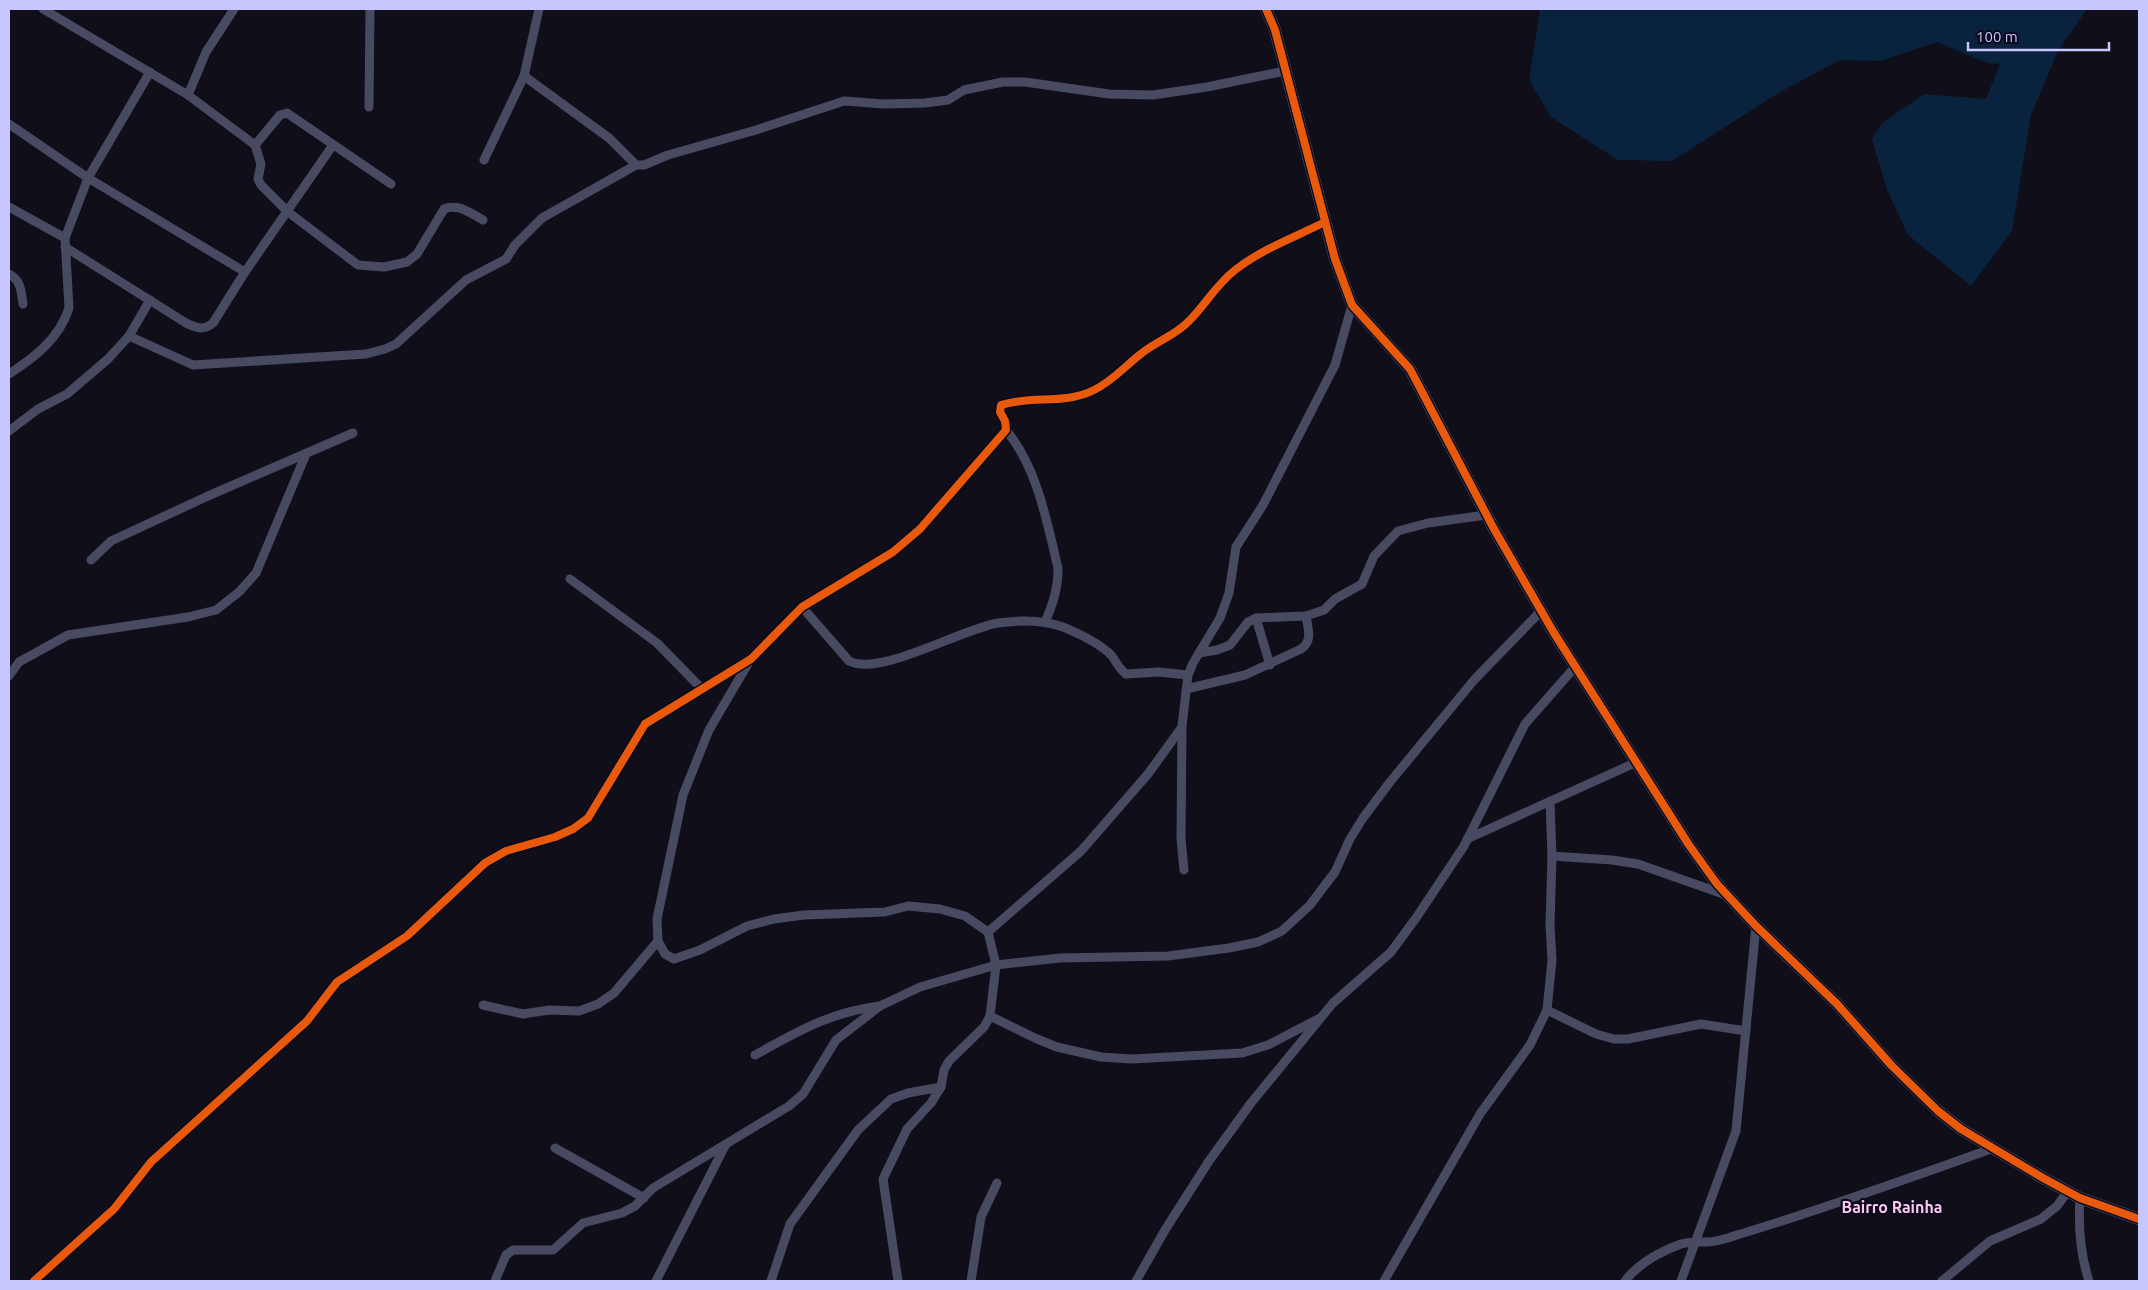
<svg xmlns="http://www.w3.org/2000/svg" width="2148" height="1290" viewBox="0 0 2148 1290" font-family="Ubuntu,sans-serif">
<rect width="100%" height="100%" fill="#0f0e19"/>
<polygon fill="#09223e" points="1540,9 2087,9 2058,51 2031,115 2012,231 1971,286 1908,235 1887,190 1872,139 1882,123 1924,94 1986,99 2000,64 1988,63 1937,42 1880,61 1840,60 1780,92 1672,161 1618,160 1551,117 1529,80"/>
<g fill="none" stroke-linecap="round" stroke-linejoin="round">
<g stroke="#484a62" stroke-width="9">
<path d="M43,9L188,95L255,145L261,164L258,179L261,185L288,212L358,265L384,267L407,262L417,254L444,209C458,203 470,213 483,220"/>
<polyline points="524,76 609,138 636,165"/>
<polyline points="188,95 206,52 234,9"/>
<polyline points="369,107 370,9"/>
<polyline points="9,124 88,178 245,272"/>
<polyline points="255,145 280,115 287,113 391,184"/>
<polyline points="484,160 524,76 539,9"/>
<polyline points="9,207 65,238"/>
<path d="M65,247L186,323C197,328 203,331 213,323L245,272L333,145"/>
<path d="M9,274C21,280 21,291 23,304"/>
<polyline points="129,336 193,365 366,354 385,349 396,344 466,280 506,259 515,245 542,218 636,165 644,165 668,155 756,130 844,101 884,104 925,103 948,100 964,90 1003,82 1025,82 1109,94 1153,95 1207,87 1285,71"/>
<path d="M9,374C35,357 59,339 69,308L65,238L88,178L150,72"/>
<path d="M1006,430C1037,467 1047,522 1058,568C1058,589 1053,604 1045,622"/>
<polyline points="9,431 38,409 67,394 108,359 129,336 150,300"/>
<polyline points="91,560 111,541 208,496 353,433"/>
<polyline points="570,579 657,643 703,690"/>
<path d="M802,607L849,661C880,677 961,629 998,623C1019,620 1043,620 1063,627C1079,634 1100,643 1112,656C1117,663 1119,669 1126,674L1159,672L1188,675"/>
<polyline points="1256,618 1270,665"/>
<polyline points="1199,653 1217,650 1230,645 1248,622 1256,618 1306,616 1324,610 1335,599 1362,584 1374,556 1398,531 1428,523 1486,515"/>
<polyline points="749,662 709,730 683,795 657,919 658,941 665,954 674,959 700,950 747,926 774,919 804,915 885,912 908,906 940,909 965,916 988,932 996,965 990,1016 984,1027 949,1061 944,1070 941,1087 931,1103 907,1129 883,1179 898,1281"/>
<polyline points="9,676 19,662 68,635 188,617 216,610 239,592 256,573 306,454"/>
<path d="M1186,689L1245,675L1301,649C1313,641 1308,629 1306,616"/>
<polyline points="1467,839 1637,762"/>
<polyline points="1552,856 1612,860 1638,864 1726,895"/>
<polyline points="1184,870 1181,839 1182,726 1188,675 1193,663 1220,618 1229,593 1236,547 1263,505 1335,365 1352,305"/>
<polyline points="988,932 1081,851 1148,774 1182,727"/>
<polyline points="483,1005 523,1014 549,1010 579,1011 598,1004 614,993 658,941"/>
<polyline points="1547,1010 1596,1034 1614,1039 1628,1039 1701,1024 1746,1031"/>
<polyline points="990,1016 1037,1039 1057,1047 1101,1057 1132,1059 1242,1053 1268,1045 1318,1019"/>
<path d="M755,1055C799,1031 828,1013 879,1006"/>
<polyline points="555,1148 644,1198"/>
<path d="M2080,1198C2078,1227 2080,1253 2089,1281"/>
<path d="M34,1281L114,1209L151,1162L307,1021L337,982L407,936L485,863L506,851L555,837L573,829L588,818L645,724L751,659L802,607L893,552L920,529L1006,430L1005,421L1000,412L1001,405C1032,395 1065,405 1094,390C1113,381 1126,365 1142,353C1157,341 1176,335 1189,321C1206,304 1215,286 1235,270C1262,249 1295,237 1325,222"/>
<polyline points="495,1281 506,1255 513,1250 553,1250 583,1223 622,1213 635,1206 653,1188 789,1106 803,1094 836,1040 880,1006 920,987 996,965 1060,958 1168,956 1229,948 1258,942 1282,931 1310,905 1322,889 1335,872 1350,839 1363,818 1390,782 1474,680 1541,611"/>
<polyline points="656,1281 726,1144"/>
<polyline points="771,1281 790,1224 858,1130 891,1099 908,1093 941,1087"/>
<polyline points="971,1281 981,1217 997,1183"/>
<polyline points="1136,1281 1165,1230 1209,1161 1251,1103 1333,1003 1391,952 1416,918 1464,846 1525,724 1575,667"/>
<polyline points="1384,1281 1480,1114 1530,1045 1547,1010 1552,960 1550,925 1552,856 1550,801"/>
<path d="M1625,1281C1639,1263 1659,1252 1681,1244C1691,1241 1698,1242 1707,1242C1717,1242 1728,1238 1737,1235C1824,1209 1909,1178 1994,1148"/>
<polyline points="1681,1281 1736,1131 1756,926"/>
<polyline points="1942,1281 1990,1241 2041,1219 2057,1206 2068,1191"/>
</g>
<polyline stroke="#4f506d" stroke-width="12" points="1266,9 1275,30 1335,259 1352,305 1410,369 1494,529 1554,633 1689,845 1717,884 1756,926 1837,1004 1892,1066 1938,1111 1961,1129 2043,1178 2080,1198 2139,1219"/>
<g stroke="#0b0a1d" stroke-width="11">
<g id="cycleway">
<polyline points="1266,9 1275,30 1335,259 1352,305 1410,369 1494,529 1554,633 1689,845 1717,884 1756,926 1837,1004 1892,1066 1938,1111 1961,1129 2043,1178 2080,1198 2139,1219"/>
<path d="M34,1281L114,1209L151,1162L307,1021L337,982L407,936L485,863L506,851L555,837L573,829L588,818L645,724L751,659L802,607L893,552L920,529L1006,430L1005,421L1000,412L1001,405C1032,395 1065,405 1094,390C1113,381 1126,365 1142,353C1157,341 1176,335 1189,321C1206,304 1215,286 1235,270C1262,249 1295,237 1325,222"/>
</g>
</g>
<use href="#cycleway" stroke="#e8590c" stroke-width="8"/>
</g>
<g text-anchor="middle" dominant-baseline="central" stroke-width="4.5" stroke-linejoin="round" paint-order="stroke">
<g font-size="16" font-weight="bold" fill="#ffc8f0" stroke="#0b0a1d">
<text x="1892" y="1207">Bairro Rainha</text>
</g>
</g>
<rect width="2148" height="1290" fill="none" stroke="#c7c6ff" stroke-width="20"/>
<path d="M1968 42v8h141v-8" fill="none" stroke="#c7c6ff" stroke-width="2.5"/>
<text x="1976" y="42" font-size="15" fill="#c7c6ff" stroke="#0b0a1d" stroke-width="4" paint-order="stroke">100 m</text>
</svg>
